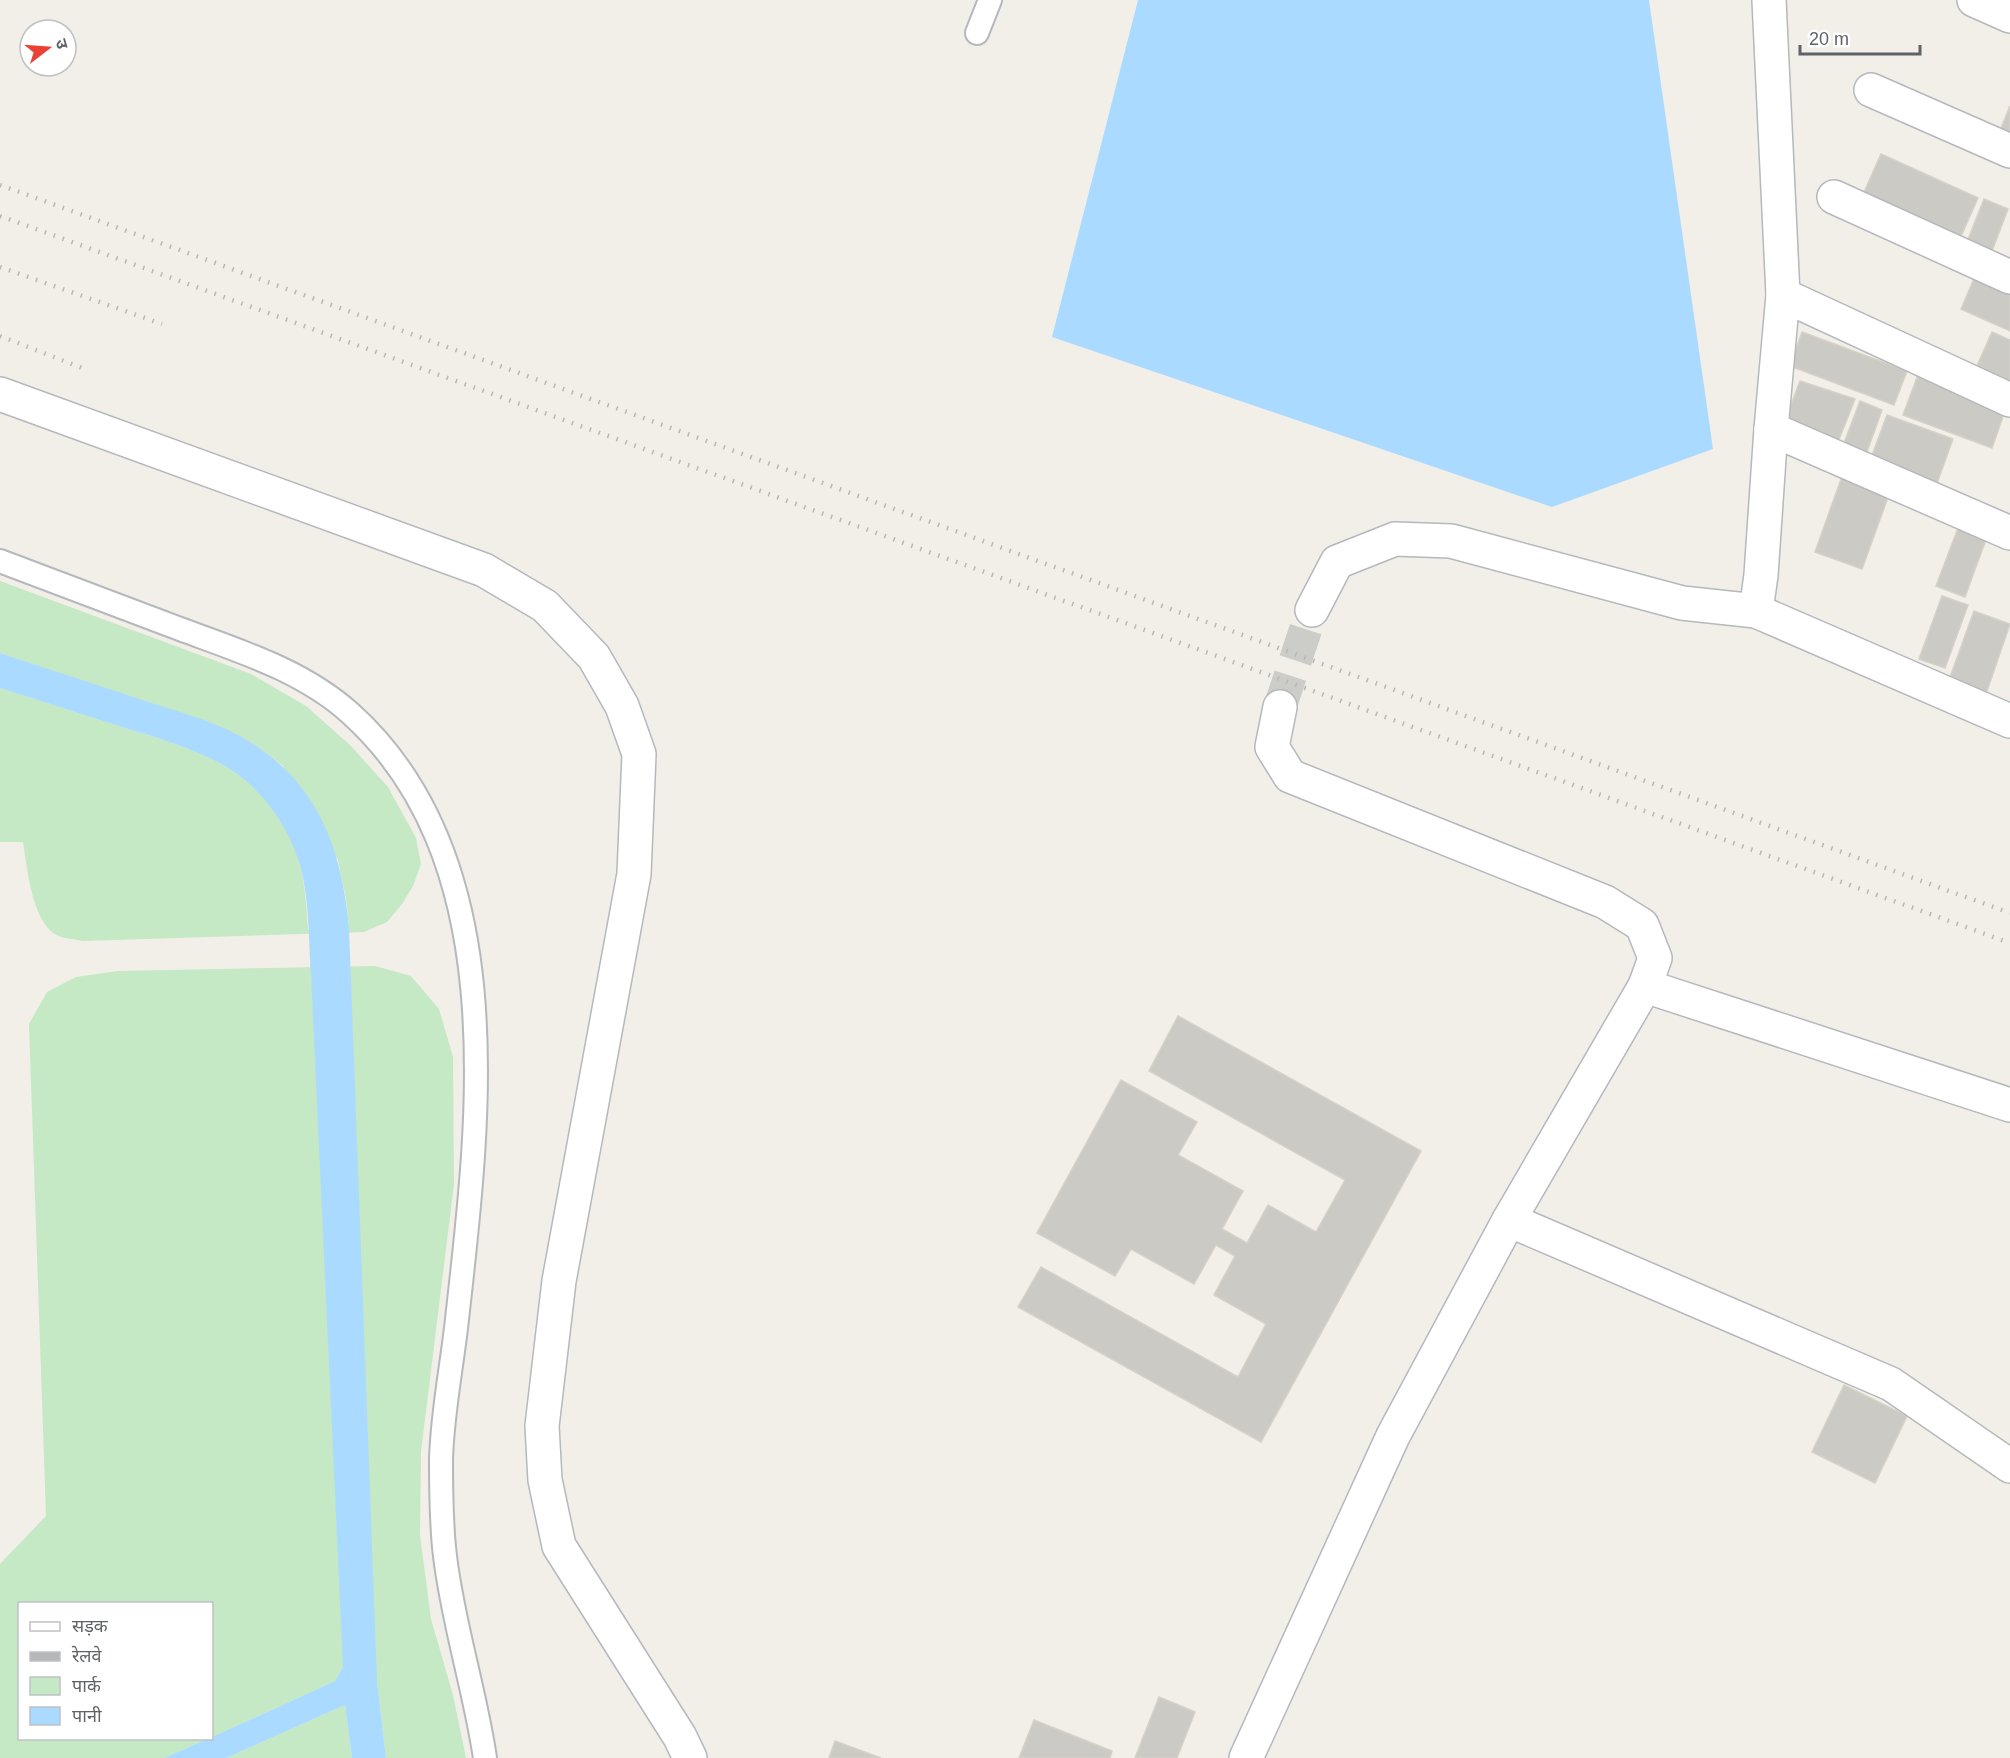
<svg xmlns="http://www.w3.org/2000/svg" width="2010" height="1758" viewBox="0 0 2010 1758" font-family="Arial,'Noto Sans Devanagari',sans-serif">
<rect width="100%" height="100%" fill="#f1efe8"/>
<g fill="#c5e8c5">
<path d="M0,581L251,674L306,706L350,745L388,787L416,838L421,864L413,886L402,904L387,922L364,932L82,941C75,939 66,939 59,936C32,925 27,866 23,842H0V688C41,701 82,714 122,727C164,740 209,752 244,779C259,791 273,809 283,824C303,856 306,894 308,930L349,927L346,899L338,860L282,765L258,747L225,729L0,653Z"/>
<polygon points="375,966 411,976 439,1009 453,1057 454,1184 421,1452 420,1535 431,1619 453,1695 466,1758 386,1758 377,1681 343,1667 335,1681 212,1737 212,1604 20,1604 20,1738 207,1739 164,1758 0,1758 0,1564 46,1516 29,1024 47,992 76,977 118,971"/>
<polygon points="345,1705 352,1758 226,1758"/>
</g>
<g fill="#aadaff">
<polygon points="1138,0 1649,0 1713,449 1552,507 1052,337"/>
<path d="M0,653C49,669 99,686 148,702C174,710 201,718 226,729C311,769 341,838 349,928L377,1681L386,1758H352L345,1705L226,1758H164L207,1739L212,1738V1737L335,1681L343,1667L311,973C308,934 310,893 297,856C287,827 269,801 246,781C215,754 161,739 122,727C81,714 41,701 0,688Z"/>
</g>
<g fill="#cccac5" stroke="#d6d1c6" stroke-width="1.5">
<polygon points="2010,106 2010,132 2001,128"/>
<polygon points="1881,154 1978,198 1958,243 1861,199"/>
<polygon points="1984,199 2008,209 1992,251 1967,242"/>
<polygon points="1979,267 2010,281 2010,331 1961,309"/>
<polygon points="1802,332 1907,371 1894,405 1790,366"/>
<polygon points="1992,332 2010,340 2010,393 1972,377"/>
<polygon points="1918,375 2006,408 1992,448 1903,415"/>
<polygon points="1800,381 1855,399 1838,442 1786,418"/>
<polygon points="1860,401 1882,410 1864,460 1841,451"/>
<polygon points="1887,415 1953,439 1936,486 1870,461"/>
<polygon points="1844,471 1891,489 1862,569 1815,552"/>
<polygon points="1960,523 1988,534 1965,597 1936,586"/>
<polygon points="1942,596 1968,605 1945,668 1919,659"/>
<polygon points="1974,611 2010,624 1986,694 1949,680"/>
<polygon points="1178,1016 1421,1151 1261,1442 1018,1307 1041,1267 1238,1377 1266,1324 1214,1295 1235,1256 1216,1245 1194,1284 1131,1249 1115,1276 1037,1233 1121,1080 1197,1122 1178,1155 1243,1191 1222,1229 1247,1243 1268,1205 1316,1232 1345,1180 1149,1071"/>
<polygon points="1844,1385 1907,1416 1875,1483 1812,1452"/>
<polygon points="1159,1697 1195,1712 1177,1758 1135,1758"/>
<polygon points="1034,1720 1112,1751 1110,1758 1019,1758"/>
<polygon points="835,1741 881,1758 829,1758"/>
</g>
<g fill="none" stroke-linecap="round" stroke-linejoin="round">
<polyline stroke="#ccccc8" stroke-width="33" stroke-dasharray="33 16" stroke-linecap="butt" points="1280,707 1312,610"/>
<g stroke="#b5b8bc" stroke-width="26">
<g id="service">
<polyline points="977,33 990,0"/>
<path d="M0,561C60,584 120,606 180,629C239,651 302,670 350,713C516,862 478,1130 456,1328C451,1371 442,1416 441,1460C441,1492 441,1524 445,1556C453,1624 475,1690 485,1758"/>
</g>
</g>
<g stroke="#b5b8bc" stroke-width="36">
<g id="minor">
<polyline points="1974,0 2010,16"/>
<polyline points="1871,90 2010,151"/>
<polyline points="1834,197 2010,277"/>
<polyline points="1783,295 2010,400"/>
<polyline points="1771,429 2010,533"/>
<polyline points="1312,610 1337,562 1395,539 1451,541 1682,603 1756,611 1761,575 1771,429 1783,295 1769,0"/>
<polyline points="1756,611 2010,721"/>
<polyline points="1645,986 2010,1105"/>
<polyline points="1509,1220 1891,1384 2010,1466"/>
<polyline points="1246,1758 1393,1436 1509,1220 1645,986 1655,958 1642,925 1605,902 1290,776 1272,747 1280,707"/>
</g>
</g>
<g stroke="#b5b8bc" stroke-width="36">
<polyline id="tertiary" points="0,394 484,570 545,606 594,657 622,706 639,754 634,874 559,1281 542,1426 545,1480 559,1546 680,1737 690,1758"/>
</g>
<use href="#service" stroke="#fff" stroke-width="22"/>
<use href="#minor" stroke="#fff" stroke-width="33"/>
<use href="#tertiary" stroke="#fff" stroke-width="33"/>
<g stroke="#b6b7b8" stroke-width="4.5" stroke-dasharray="1.5 8" stroke-linecap="butt">
<polyline points="0,185 2010,913"/>
<polyline points="0,216 2010,943"/>
<polyline points="0,267 162,324"/>
<polyline points="0,336 82,368"/>
</g>
</g>
<rect x="18" y="1602" width="195" height="138" fill="#ffffff" stroke="#bfc1c3" stroke-width="1.5"/>
<rect x="30" y="1622" width="30" height="9" fill="#ffffff" stroke="#bfc1c3" stroke-width="1.5"/>
<text x="72" y="1632" font-size="18" fill="#5f6368">सड़क</text>
<rect x="30" y="1652" width="30" height="9" fill="#b6b7b8" stroke="#bfc1c3" stroke-width="1.5"/>
<text x="72" y="1662" font-size="18" fill="#5f6368">रेलवे</text>
<rect x="30" y="1677" width="30" height="18" fill="#c5e8c5" stroke="#bfc1c3" stroke-width="1.5"/>
<text x="72" y="1692" font-size="18" fill="#5f6368">पार्क</text>
<rect x="30" y="1707" width="30" height="18" fill="#aadaff" stroke="#bfc1c3" stroke-width="1.5"/>
<text x="72" y="1722" font-size="18" fill="#5f6368">पानी</text>
<g transform="translate(48 48) rotate(73)"><circle r="28" fill="#ffffff" stroke="#bfc1c3" stroke-width="1.5"/>
<path d="M0-4.5L10 22L0 15L-10 22Z" fill="#ea4335"/>
<text y="-9" font-size="16" font-weight="bold" text-anchor="middle" fill="#5f6368">उ</text>
</g>
<path d="M1800 45v9h120v-9" fill="none" stroke="#5f6368" stroke-width="3"/>
<text x="1809" y="45" font-size="18" fill="#5f6368" stroke="#ffffff" stroke-width="4.5" paint-order="stroke">20 m</text>
</svg>
